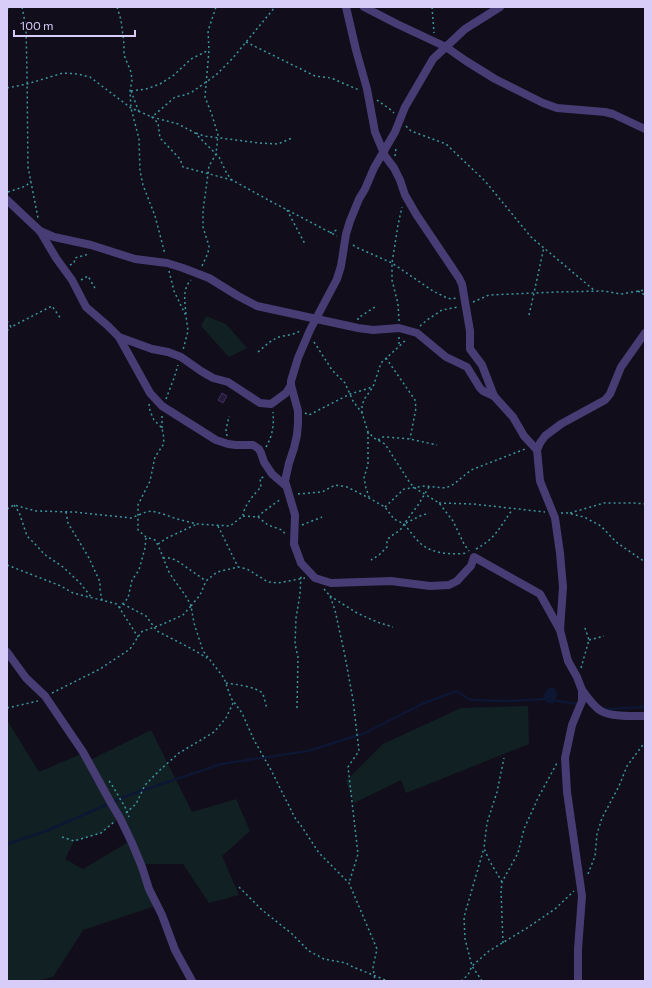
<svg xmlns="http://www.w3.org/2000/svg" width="652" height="988" viewBox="0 0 652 988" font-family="Commissioner,sans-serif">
<rect width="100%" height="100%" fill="#110d1a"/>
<g fill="#112123" fill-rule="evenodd">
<polygon points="206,316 226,324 247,348 229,357 201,326"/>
<polygon points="528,706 529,744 406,793 401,780 354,803 346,781 383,744 461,708"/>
<path d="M7,720L39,772L83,753L88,761L151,730L192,812L236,799L250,831L222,856L239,895L209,903L183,864H139L155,906L83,930L53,977L35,981H7ZM118,819L130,841L83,869L65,859L74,841L101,833Z"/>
</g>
<polygon fill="#0d1633" points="554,687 558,695 556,697 553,704 548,703 544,700 543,696 547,689"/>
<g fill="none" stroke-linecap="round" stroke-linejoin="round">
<g stroke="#0d1633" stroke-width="2.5">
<polyline points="552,700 578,704"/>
<polyline points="603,708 608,709 645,707"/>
<polyline points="7,844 46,831 129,795 221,764 308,751 365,733 422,704 456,691 471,700 507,701 547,699"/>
</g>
</g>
<polygon fill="#251b39" stroke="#413062" points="222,393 227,396 223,403 218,400"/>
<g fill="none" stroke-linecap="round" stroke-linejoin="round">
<g stroke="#3a979f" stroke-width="1.5" stroke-dasharray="2 3" stroke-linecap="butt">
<polyline points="22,7 26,27 27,75 28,167 38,218"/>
<polyline points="117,7 121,20 124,44 124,55 131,72 132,80 130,91 131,108 139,139 140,171 143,185 155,216 165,254"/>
<polyline points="432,7 434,33"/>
<polyline points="7,10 9,7"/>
<polyline points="246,42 315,76 331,78 359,90"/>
<polyline points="7,88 27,84 63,73 78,74 90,77 131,108 152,117 178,124 195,133 219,157 227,174 232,180 272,202 337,236"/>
<polyline points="131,91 146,89 160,84 174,75 191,59 209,50"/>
<polyline points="131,91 139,112"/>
<polyline points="377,100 391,110 394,113"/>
<polyline points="406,126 411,131 446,144 485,181 531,237 595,291"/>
<polyline points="196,133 204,136 259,143 278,144 292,138"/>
<polyline points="395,156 396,148"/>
<polyline points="232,180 183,167 180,159 160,138 158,123 152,117 175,97 185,95 192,92 216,75 232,59 275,7"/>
<polyline points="8,192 26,186 31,181"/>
<polyline points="287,210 305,244"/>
<polyline points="330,233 339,229"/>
<polyline points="353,245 358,248 392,263 433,291 445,297 451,299 457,298"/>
<polyline points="70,265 74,263 75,258 89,254"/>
<polyline points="202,266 208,253 209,246 203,227 203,211 208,174 209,166 216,154 218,135 212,115 205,97 209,50 208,31 216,7"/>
<polyline points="169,271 174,291 186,316 188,331 183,350"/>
<polyline points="81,280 88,276 96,290"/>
<polyline points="638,291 645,295"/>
<polyline points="473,302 489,295 557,292 604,291 621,294 645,290"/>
<path d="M186,314C185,303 182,289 191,280"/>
<polyline points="529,315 534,293 544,247"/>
<polyline points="358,320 358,318 375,307"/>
<polyline points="7,321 11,327 52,306 61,319"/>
<polyline points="399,321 398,304 392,280 392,263 398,225 402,207"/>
<polyline points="420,326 427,320 442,310 458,307"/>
<polyline points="7,331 11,327"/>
<polyline points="399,337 399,345"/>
<polyline points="314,342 316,345 332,370 345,383 353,401 362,413 368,432 374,438 385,444 410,483 415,488 439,503 453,521 464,544 469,551"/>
<path d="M258,352C265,346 271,340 279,337C286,335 294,335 300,331"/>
<polyline points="386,358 415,400 416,408 410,439"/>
<polyline points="166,399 174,378 178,365"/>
<path d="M149,404L150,411L154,420L162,428L164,439L163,445L155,457L150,481L138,505V530L146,537L155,540C161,550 164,561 169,572C176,584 186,594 191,606"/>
<polyline points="305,413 309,415 350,394 373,387"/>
<polyline points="362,413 362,405 365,398 373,387 381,363 407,339"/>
<polyline points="162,428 162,416"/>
<polyline points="368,432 368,464 364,478 366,488 369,497"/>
<polyline points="227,436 226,430 229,416"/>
<polyline points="378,440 383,437 386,437 410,439 437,445"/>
<path d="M266,447C273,435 274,424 273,412"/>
<path d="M429,487L418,505L404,524C409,530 414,537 420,543C432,554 452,555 467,553"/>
<path d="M298,494L322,492L335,485L347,487L369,498L385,507L394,519L404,524C401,532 392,534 387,540V547L379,555L371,560"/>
<polyline points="439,503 473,504 545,512"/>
<polyline points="14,505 19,512 27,536 37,546 44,554 63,567 80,583 92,598"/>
<polyline points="385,507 404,489 425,486 446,488 454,484 471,470 525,449"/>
<path d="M7,509L14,505L36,511L74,512L131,518L146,512L152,511L163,514L177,519L197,524L230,526L243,516C243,507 255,493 261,487L260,478L264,477"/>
<polyline points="66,512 68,523 89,558 100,582 100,589 102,601"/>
<polyline points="561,513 568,513 584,517 601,526 616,542 645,562"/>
<polyline points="570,513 604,503 634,503 645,504"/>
<polyline points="243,516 258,517 268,525 282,530 286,535"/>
<polyline points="258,517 263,512 281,499"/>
<polyline points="406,523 420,516 429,513"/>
<polyline points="302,525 322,517"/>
<polyline points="218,526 238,567"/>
<polyline points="158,544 167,538 197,524"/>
<path d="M476,549C495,539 500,527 512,510"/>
<polyline points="163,558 171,558 179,562 206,581"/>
<polyline points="7,565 61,586 73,593 117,604 138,637"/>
<polyline points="324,589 330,596 335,610 338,624 345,656 353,700 359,751 348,767 358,854 349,883"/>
<polyline points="330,596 357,613 377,622 393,627"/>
<polyline points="123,604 146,616 157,631 192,649 207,658"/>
<polyline points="191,606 200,595 206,581 217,572 238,567 247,569 268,582 278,583 305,578"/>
<polyline points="119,608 128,598 132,580 139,570 145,548 146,537"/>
<polyline points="589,640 604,636"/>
<polyline points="581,668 589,640 585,628"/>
<path d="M226,683C234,684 257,687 262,693C265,697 265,704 267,708"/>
<polyline points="52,693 100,669 130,649 138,637 141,632 163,624 183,615 191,606 194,623 203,651 224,678 231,698 242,713 254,740 271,770 295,818 302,827 319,853 349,883 377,949 373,967 375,981"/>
<polyline points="7,708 38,701"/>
<polyline points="297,708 298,657 295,644 296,618 300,594 301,575"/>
<path d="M109,781C113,786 116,792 119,797C123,804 127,809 129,817"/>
<polyline points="126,813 136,804 145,785 161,769 179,753 201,740 214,732 226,718 234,701"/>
<polyline points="62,837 74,841 101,833 114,822"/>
<polyline points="588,874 595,856 597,834 602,818 619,786 627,766 645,742"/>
<polyline points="502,882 489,860 484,848 487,823 497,792 504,758"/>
<polyline points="239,887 262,910 291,933 309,951 324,959 346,963 353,967 388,981"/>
<polyline points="503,943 501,891 502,882 518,853 524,829 538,798 557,763"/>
<polyline points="461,981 468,975 472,966 489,951 527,928 555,909 574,891"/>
<polyline points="482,981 472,966 465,939 464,917 484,848"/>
</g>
<g stroke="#473d74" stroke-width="8">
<polyline points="346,7 356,50 367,89 375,132 385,156 394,168 400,180 405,195 416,214 459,278 462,284 470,331 470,349 482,365 494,396 513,417 524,436 537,450"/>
<polyline points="364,7 397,24 446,47 466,61 495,79 543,103 557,108 605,112 613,114 645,129"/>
<polyline points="500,7 465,29 433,59 405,107 395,132 374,168 365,189 359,199 350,221 346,234 341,266 337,279 310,330 298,358 291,381 291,385 298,411 298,423 297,435 294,448 289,463 285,481 295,515 294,544 301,563 315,578 331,583 391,581 430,586 449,585 457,581 468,569 471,566 474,557 506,575 540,594 560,630"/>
<polyline points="7,200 40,231 56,258 72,280 86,307 108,326 119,337 150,393 162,406 216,440 228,444 236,445 253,445 259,449 261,453 264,462 272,474 286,486"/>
<polyline points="40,231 54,237 91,245 135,259 167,263 183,268 209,278 238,296 257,306 358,328 373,330 399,328 417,333 446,357 467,367 480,388 483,391 494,396"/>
<polyline points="119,337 152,349 168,352 181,357 201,371 213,378 228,382 234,386 260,403 271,404 286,393 291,385"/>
<polyline points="7,652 26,678 45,696 83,752 111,803 120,818 132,843 142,867 149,889 162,915 175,950 192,981"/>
<path d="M582,690C587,697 594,707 601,711C610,717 634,716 645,716"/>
<polyline points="578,981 578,949 582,896 567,792 565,758 572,725 582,701 582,690 577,677 568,661 560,630 563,587 560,553 555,518 540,481 537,450 540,443 545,436 561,424 605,400 610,394 621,367 645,333"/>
</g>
</g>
<rect width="652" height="988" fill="none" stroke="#d8ccf9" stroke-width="16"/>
<path d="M14 30v6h121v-6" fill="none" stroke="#d8ccf9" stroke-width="2"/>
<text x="20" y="30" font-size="12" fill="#d8ccf9" stroke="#110d1a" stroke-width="3" paint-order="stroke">100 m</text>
</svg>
